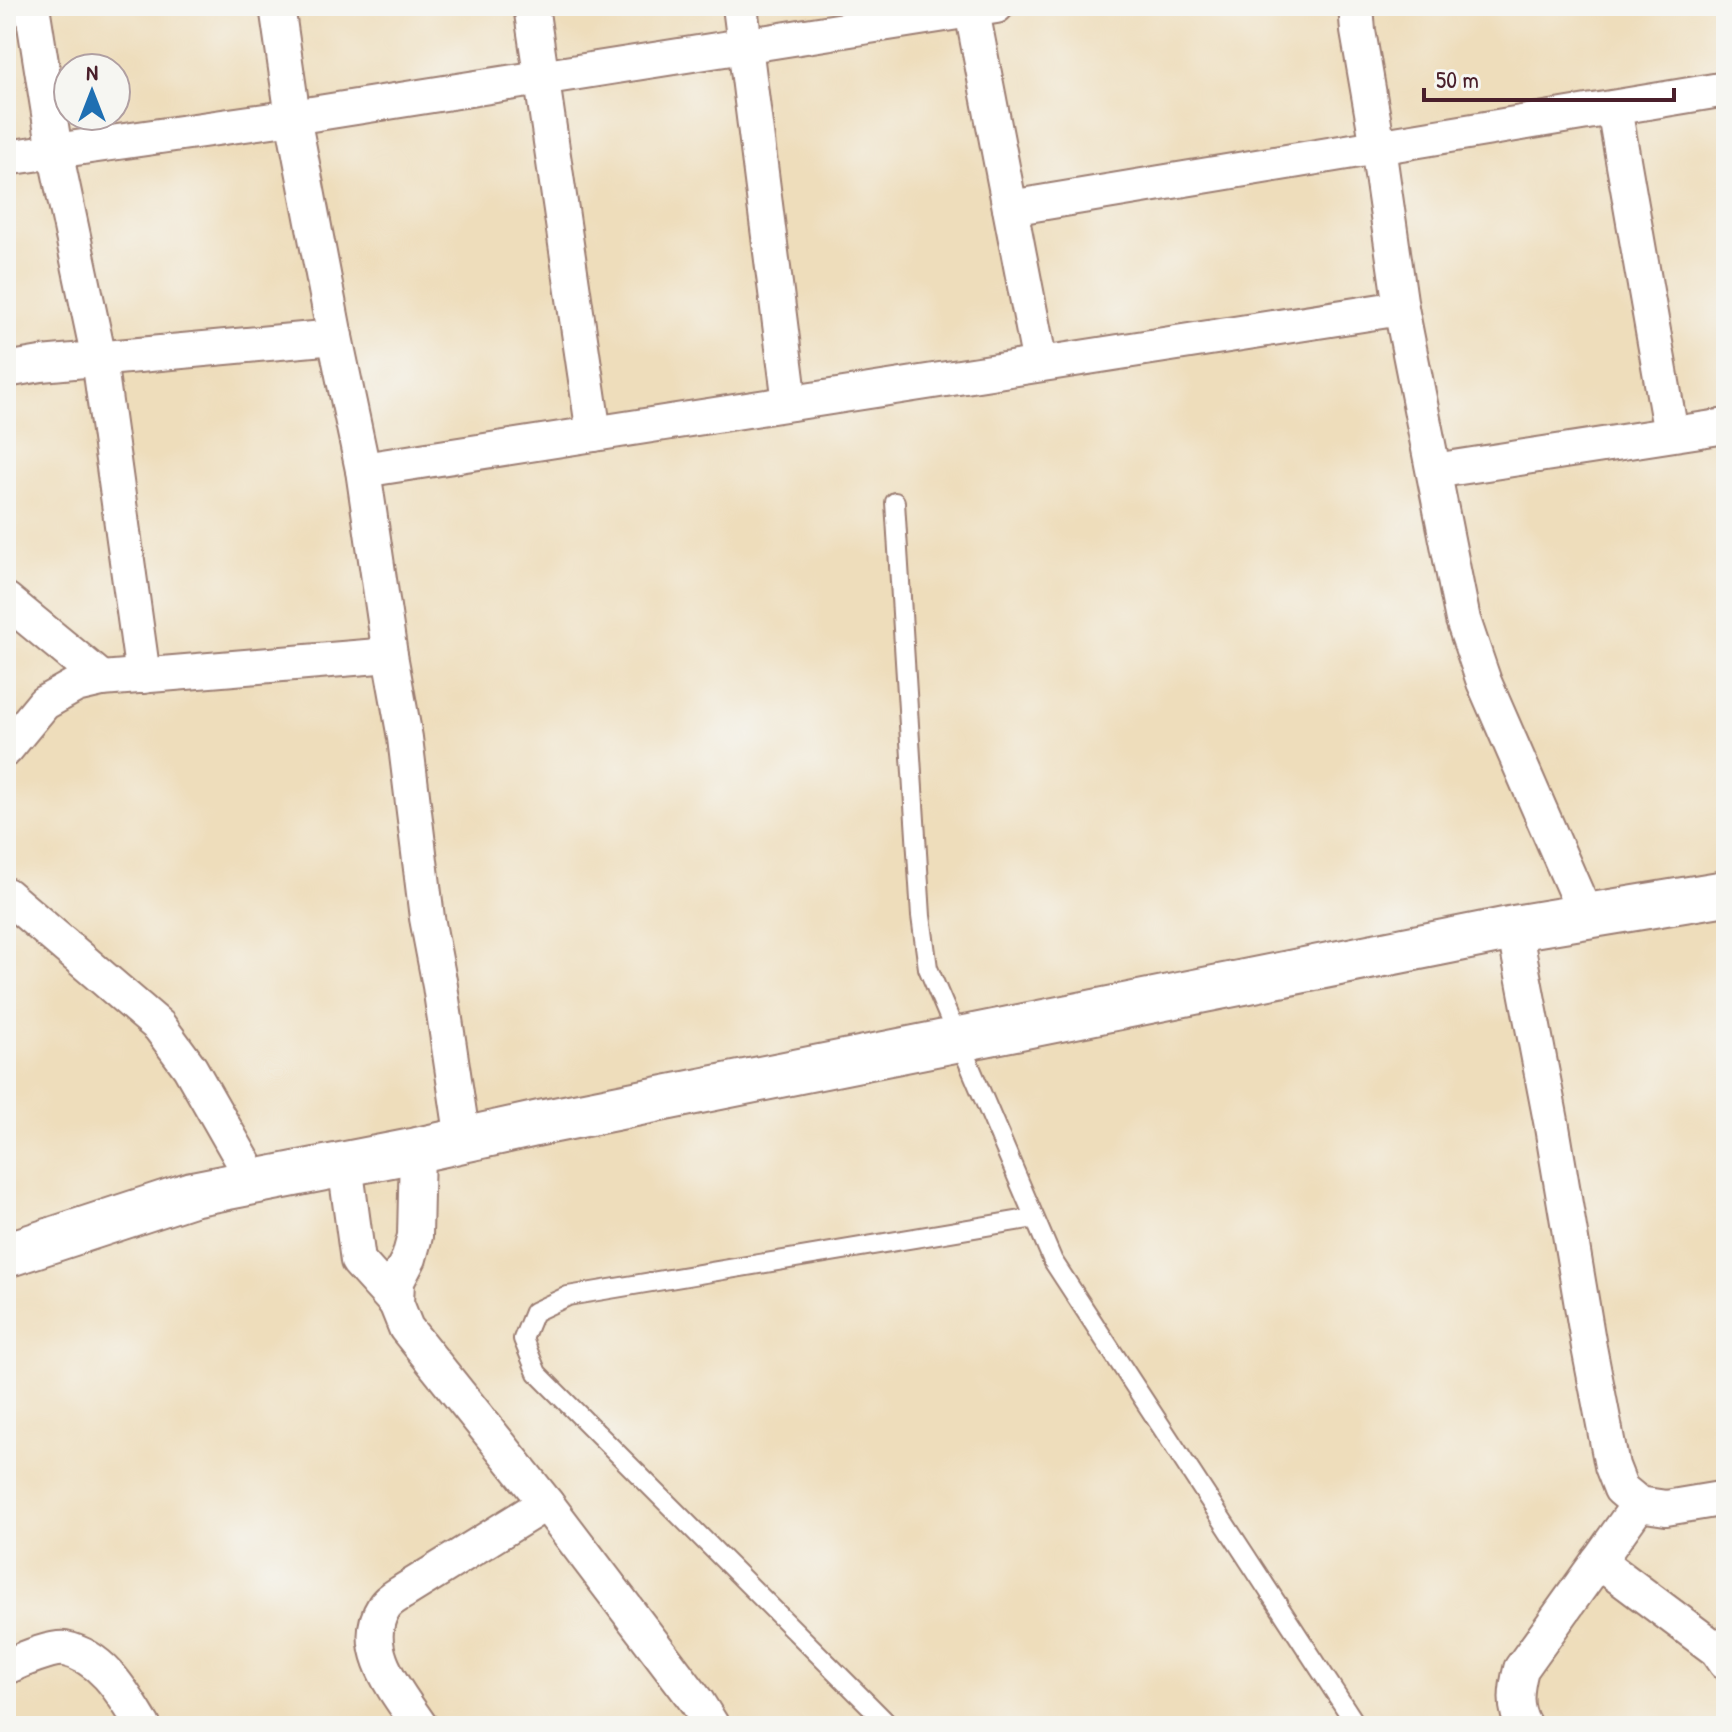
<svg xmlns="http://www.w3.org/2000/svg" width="1732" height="1732" viewBox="0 0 1732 1732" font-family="'Patrick Hand',sans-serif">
<rect width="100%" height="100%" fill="#f6f6f2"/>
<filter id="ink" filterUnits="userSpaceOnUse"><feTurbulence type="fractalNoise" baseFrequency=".0125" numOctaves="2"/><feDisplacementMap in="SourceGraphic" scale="16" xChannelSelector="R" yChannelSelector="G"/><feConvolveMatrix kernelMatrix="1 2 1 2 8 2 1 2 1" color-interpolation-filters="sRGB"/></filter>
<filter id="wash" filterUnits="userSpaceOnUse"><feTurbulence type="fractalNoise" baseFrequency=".006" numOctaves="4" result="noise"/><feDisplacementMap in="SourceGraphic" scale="32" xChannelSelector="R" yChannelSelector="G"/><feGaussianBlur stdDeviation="1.8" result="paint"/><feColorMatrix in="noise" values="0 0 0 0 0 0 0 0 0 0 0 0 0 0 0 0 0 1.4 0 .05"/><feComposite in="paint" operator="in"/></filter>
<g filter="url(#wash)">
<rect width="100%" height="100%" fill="#edb"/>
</g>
<g filter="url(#ink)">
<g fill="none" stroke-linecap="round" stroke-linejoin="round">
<g stroke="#9c7e73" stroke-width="22">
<g id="lane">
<polyline points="895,502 921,916 928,968 1053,1261 1357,1726"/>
<polyline points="890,1726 537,1373 523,1339 534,1312 568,1296 1034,1218"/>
</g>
</g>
<g stroke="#9c7e73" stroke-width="38">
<g id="street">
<polyline points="32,6 55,151 99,359 143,676"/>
<polyline points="277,6 293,117 335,337 363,470 390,655 405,738 427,918 440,986 463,1140"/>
<polyline points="531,6 594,434"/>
<polyline points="740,6 790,403"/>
<polyline points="971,6 1040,364"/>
<polyline points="1356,6 1358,31 1378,147 1401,308 1463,620 1484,682 1586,916"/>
<polyline points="1614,108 1671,434"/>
<polyline points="6,158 293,117 996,6"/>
<polyline points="1010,208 1726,89"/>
<polyline points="6,370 41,364 335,337"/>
<polyline points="363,470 1401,308"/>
<polyline points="1434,471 1726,426"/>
<polyline points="6,600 102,679"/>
<polyline points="6,749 44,703 76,685 102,679 390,655"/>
<polyline points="6,895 159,1026 190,1068 255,1182"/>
<polyline points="1514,928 1551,1121 1589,1347 1612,1466 1621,1489 1639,1504 1666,1508 1726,1498"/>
<polyline points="417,1150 415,1236 409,1258 397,1281 396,1303 406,1328 546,1503 697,1702 712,1726"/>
<polyline points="345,1164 358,1261 396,1303"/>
<polyline points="1598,1561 1717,1650 1726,1663"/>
<path d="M6,1667C19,1661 52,1647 65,1649C104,1657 124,1695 143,1726"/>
<path d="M420,1726C398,1693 358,1648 384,1607C388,1600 398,1595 404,1591L546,1503"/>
<path d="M1524,1726C1513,1708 1516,1689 1521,1669L1639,1504"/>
</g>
</g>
<g stroke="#9c7e73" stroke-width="48">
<polyline id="primary" points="6,1255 192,1194 417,1150 540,1123 1514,928 1726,893"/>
</g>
<use href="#lane" stroke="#fff" stroke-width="18"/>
<use href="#street" stroke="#fff" stroke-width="34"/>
<use href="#primary" stroke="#fff" stroke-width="44"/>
</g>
</g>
<rect width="1732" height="1732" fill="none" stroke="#f6f6f2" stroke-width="32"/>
<g transform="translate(92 92)"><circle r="38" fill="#f6f6f2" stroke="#b1a0a2" stroke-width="2"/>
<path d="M0-6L14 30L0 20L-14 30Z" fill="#1f6fb2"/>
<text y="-12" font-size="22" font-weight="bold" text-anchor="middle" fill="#4a1f2b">N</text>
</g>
<path d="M1424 88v12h250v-12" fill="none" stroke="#4a1f2b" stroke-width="4"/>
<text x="1436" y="88" font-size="24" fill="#4a1f2b" stroke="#f6f6f2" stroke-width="6" paint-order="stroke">50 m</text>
</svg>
